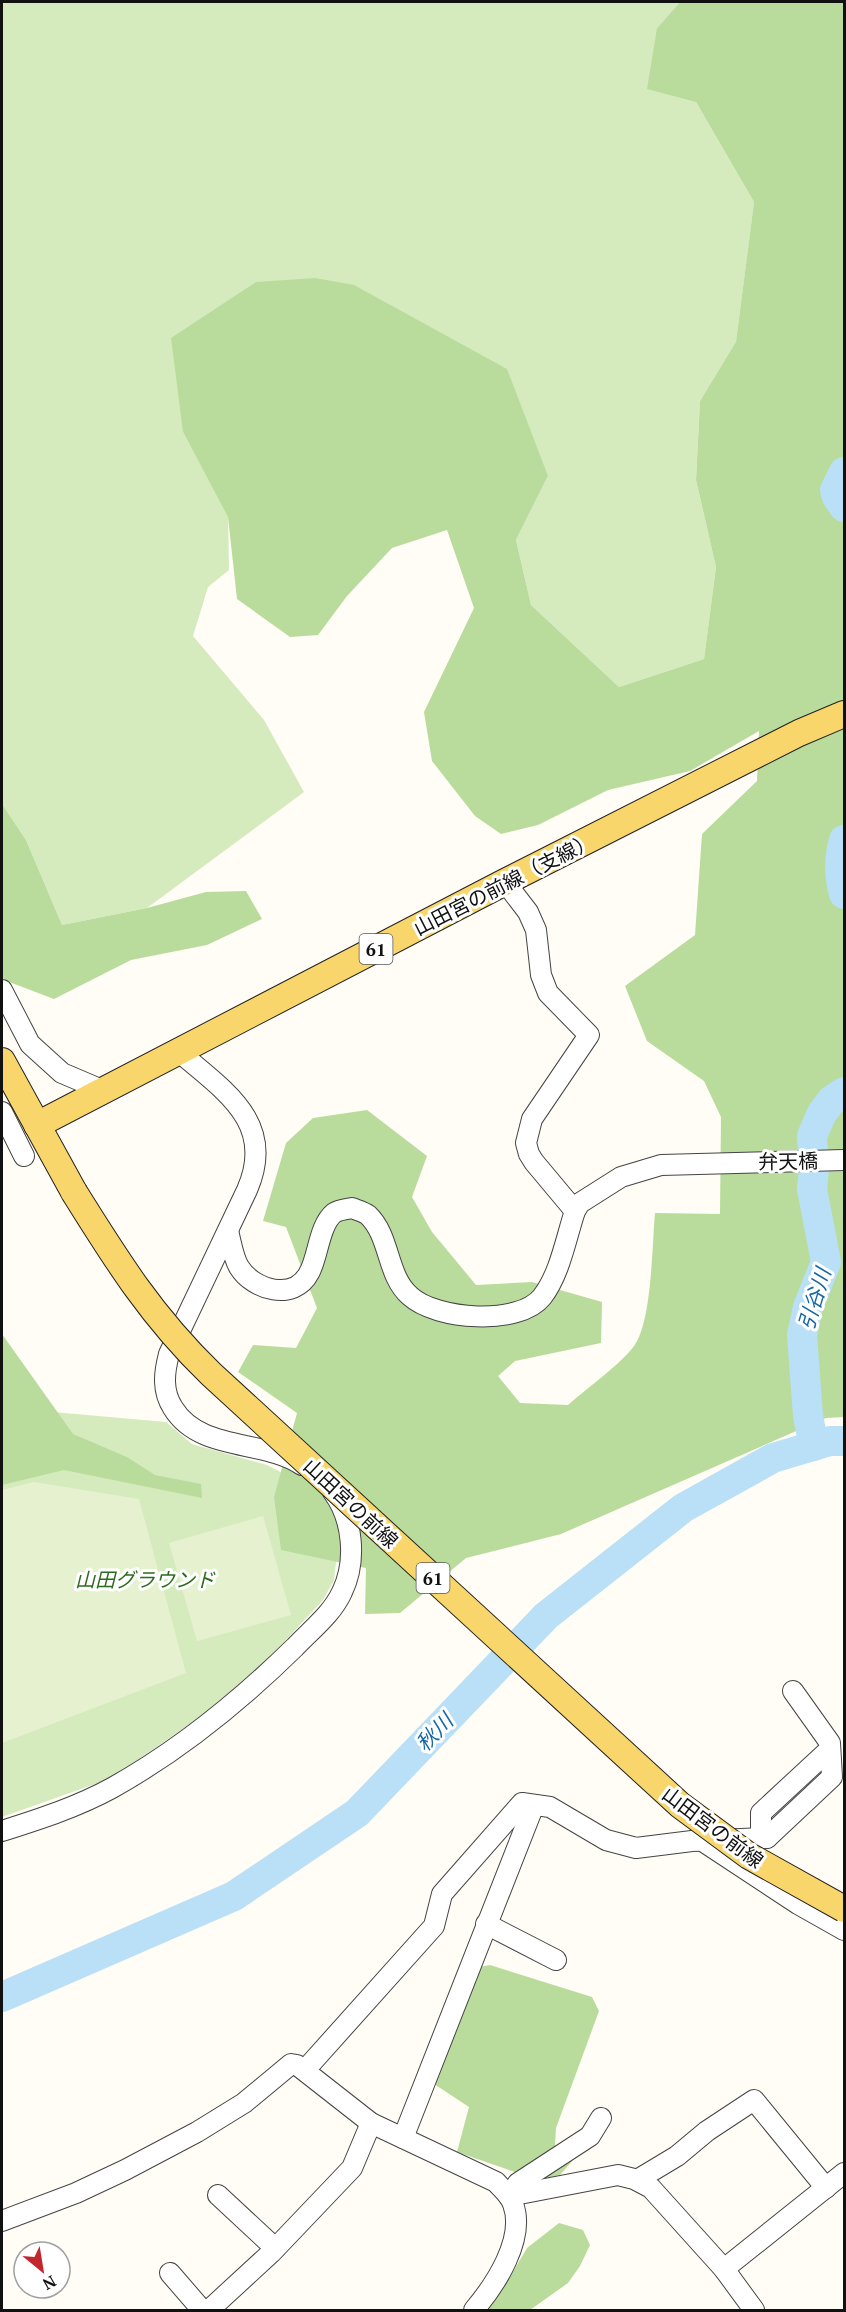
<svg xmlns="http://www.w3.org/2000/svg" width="846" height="2312" viewBox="0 0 846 2312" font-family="'PT Serif','Noto Sans JP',serif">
<rect width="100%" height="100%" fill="#fffdf5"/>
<g fill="#d5ebbd">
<polygon points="2,2 680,2 657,28 696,102 754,202 736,343 700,401 696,480 716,567 704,659 619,687 531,605 516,540 548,476 183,432 228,516 229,570 208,587 193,636 264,720 304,792 147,908 62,925 26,840 2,804"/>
<polygon points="8,1408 166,1422 192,1444 267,1465 298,1481 337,1553 334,1580 323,1600 257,1671 201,1716 112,1778 2,1817 2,1427"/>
</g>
<g fill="#b9dc9c">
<path d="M680,2H844V1417L826,1418L561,1534L466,1558L400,1613L365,1614L366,1568L281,1550L274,1497L297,1413L238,1372L253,1345L296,1348L317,1308L286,1227L263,1221L286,1143L313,1118L367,1110L427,1156L412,1197L432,1232L476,1285L532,1282L602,1302L601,1343L515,1361L498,1376L520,1403L568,1405C586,1389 621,1364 634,1346C652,1322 652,1245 655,1213L720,1214L721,1117L704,1081L647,1041L625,986L695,935L702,834L757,781L759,731L690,771L608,790L538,825L501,834L475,816L432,761L424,712L474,608L447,530L392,548L347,596L318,635L290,637L237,599L228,517L183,432L171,338L256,282L315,278L354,285L507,369L548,476L516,540L531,605L619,687L704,659L716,567L696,480L700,401L736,342L754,202L696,102L647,89L657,28Z"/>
<polygon points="2,804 26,840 62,925 147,908 206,892 246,891 262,919 207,945 131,960 54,999 4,980 2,976"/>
<polygon points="2,1334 73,1434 127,1457 155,1475 201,1484 202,1498 64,1470 2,1485"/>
<polygon points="490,1965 592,1997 599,2011 556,2128 555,2145 573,2160 560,2175 538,2180 457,2152 469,2107 431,2082 473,1968"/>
<polygon points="559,2223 583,2230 590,2245 580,2266 568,2283 530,2310 483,2310 505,2285 527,2248"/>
</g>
<g fill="#e6f2cf">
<polygon points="34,1482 139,1499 186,1673 2,1743 2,1490"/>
<polygon points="263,1516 291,1615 197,1641 169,1543"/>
</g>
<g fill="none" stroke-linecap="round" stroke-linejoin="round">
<g stroke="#b9e0f7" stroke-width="30">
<polyline points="844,472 835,490 837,497 844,507"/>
<path d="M844,840C839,857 839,876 844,894"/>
<polyline points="814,1446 808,1416 802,1335 808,1307 826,1262 812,1189 814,1169 812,1136 822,1113 832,1100 844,1092"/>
<polyline points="2,1997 234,1896 357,1813 546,1616 683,1508 773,1458 830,1441 844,1441"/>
</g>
<g stroke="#444" stroke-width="22">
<g id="minor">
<polyline points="505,882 528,912 536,930 541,975 548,993 589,1035 532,1119 526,1143 529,1154 534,1162 575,1211"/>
<polyline points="2,990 30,1044 62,1073 102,1090"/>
<path d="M178,1051C223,1090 277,1122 247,1190L169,1354C164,1373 162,1391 173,1408C200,1452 263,1439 302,1465"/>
<polyline points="2,1112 24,1156"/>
<path d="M228,1231C231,1242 233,1257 239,1267C253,1290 294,1302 309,1273C318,1258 319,1225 334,1213C338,1210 347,1209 352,1208C357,1210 364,1212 368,1215C391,1237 386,1275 410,1296C436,1320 519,1326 542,1297C560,1274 566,1238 575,1211L580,1203L621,1177L661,1165L844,1160"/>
<path d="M2,1831C40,1819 77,1807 112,1788C180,1750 240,1701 295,1647C312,1629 332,1614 342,1592C357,1561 353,1519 333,1492"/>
<polyline points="767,1838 761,1831 761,1813 830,1749"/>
<polyline points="704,1842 798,1904 844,1930"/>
<polyline points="486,1924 556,1960"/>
<polyline points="305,2070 434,1926 442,1894 522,1803 550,1807 606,1840 636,1848 692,1841 767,1838 832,1777 830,1743 793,1691"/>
<polyline points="403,2138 534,1805"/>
<polyline points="637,2180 677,2156 707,2131 754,2100 826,2188"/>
<polyline points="218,2195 275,2248"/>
<polyline points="509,2196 618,2175 634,2179 651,2188 724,2269 754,2310"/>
<polyline points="509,2196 518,2183 590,2136 601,2118"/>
<path d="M2,2221L76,2193L125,2170L197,2132L244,2103L291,2064L297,2065L371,2123L496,2182C502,2189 510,2195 513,2204C526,2239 495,2285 474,2310"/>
<polyline points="724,2269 844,2173"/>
<polyline points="170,2273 202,2310"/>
<polyline points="209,2310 271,2253 352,2168 371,2123"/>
</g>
</g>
<g stroke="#222" stroke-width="28">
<g id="major">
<polyline points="2,1061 74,1192"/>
<polyline points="37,1125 505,882 799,733 844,714"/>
</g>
</g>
<use href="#minor" stroke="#fff" stroke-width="20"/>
<use href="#major" stroke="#f9d66b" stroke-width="26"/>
<g stroke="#222" stroke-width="28" stroke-linecap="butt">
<path id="major-bridge" d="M74,1192C117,1261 152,1317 211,1374L680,1805L749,1856L844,1909"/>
</g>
<use href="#major-bridge" stroke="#f9d66b" stroke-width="26"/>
</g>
<g text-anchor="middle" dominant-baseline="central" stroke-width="6" stroke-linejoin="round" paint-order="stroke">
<g fill="#fff" stroke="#585858" stroke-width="1.5">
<rect x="359.5" y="934" width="33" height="30" rx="4.5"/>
<rect x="416.5" y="1563" width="33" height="30" rx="4.5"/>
</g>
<g font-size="18" font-weight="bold" fill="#111">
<text x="376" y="949">61</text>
<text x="433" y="1578">61</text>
</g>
<g font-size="20" fill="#111" stroke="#fff">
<text transform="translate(504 884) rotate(-27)">山田宮の前線（支線）</text>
<text transform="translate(788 1161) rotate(-1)">弁天橋</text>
<text transform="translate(351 1503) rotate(43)">山田宮の前線</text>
<text transform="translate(713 1827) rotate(37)">山田宮の前線</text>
</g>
<g font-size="20" font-style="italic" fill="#2f6b1f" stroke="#fff">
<text x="145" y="1579">山田グラウンド</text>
</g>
<g font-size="21" font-style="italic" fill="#1768a6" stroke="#fff">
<text transform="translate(814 1299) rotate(-73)">引谷川</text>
<text transform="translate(434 1732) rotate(-46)">秋川</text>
</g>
</g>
<rect width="846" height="2312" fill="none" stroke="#111111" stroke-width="6"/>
<g transform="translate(42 2270) rotate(150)"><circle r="28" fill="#ffffff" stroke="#a0a0a0" stroke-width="1.5"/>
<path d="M0-4.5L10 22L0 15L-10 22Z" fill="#c4262e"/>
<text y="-9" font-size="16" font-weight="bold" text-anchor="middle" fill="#111111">N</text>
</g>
</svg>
